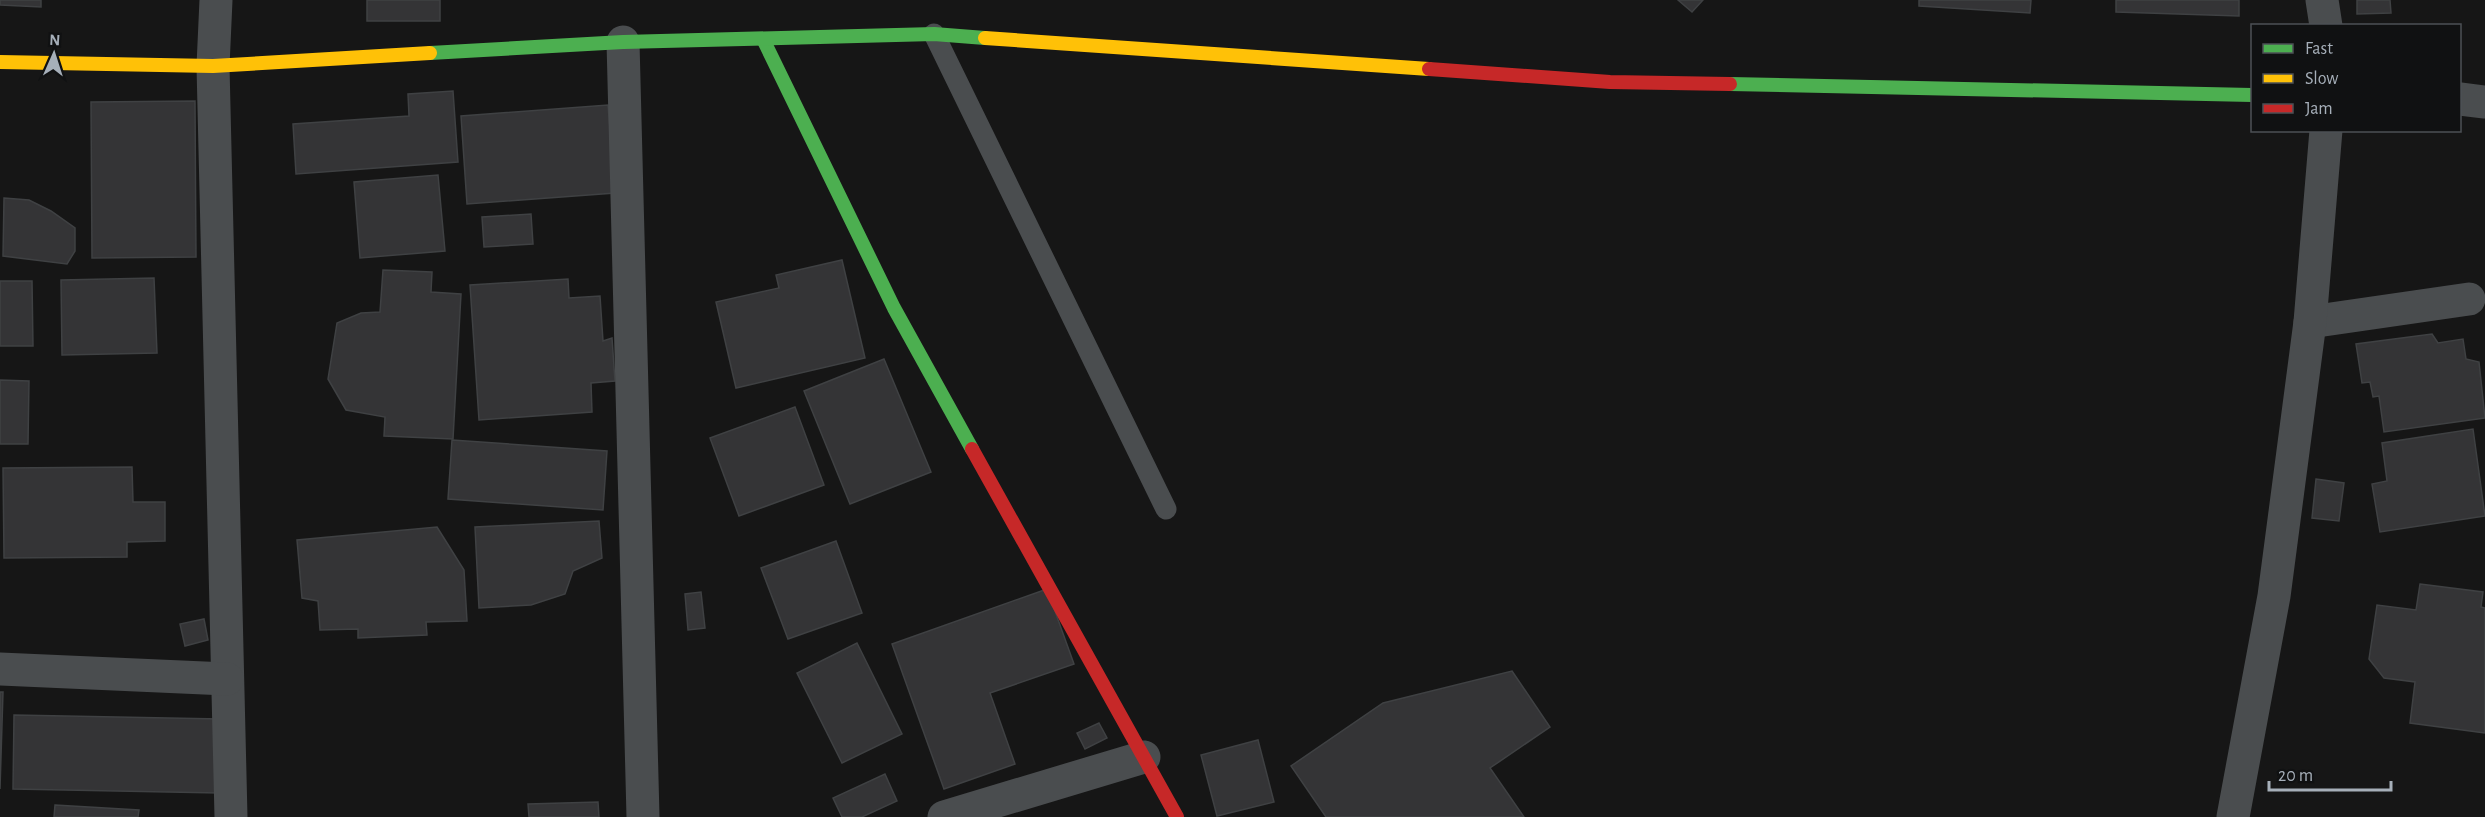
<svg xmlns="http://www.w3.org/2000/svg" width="2485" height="817" viewBox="0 0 2485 817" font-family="'Alegreya Sans',sans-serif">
<rect width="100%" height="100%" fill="#161616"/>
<g fill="#343436" stroke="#3f4143" stroke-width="1.5">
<polygon points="0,0 41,0 41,7 0,5"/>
<rect x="367" y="0" width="73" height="21"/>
<polygon points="1678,0 1703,0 1692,12"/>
<polygon points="1919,0 2031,0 2030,13 1919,6"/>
<polygon points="2116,0 2239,0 2239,16 2116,12"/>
<polygon points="2357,0 2390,0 2391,13 2357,14"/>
<polygon points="453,91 458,162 296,174 293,124 409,116 408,94"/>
<polygon points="195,101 196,257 92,258 91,102"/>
<polygon points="608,105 615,193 467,204 461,116"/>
<polygon points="438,175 445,251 360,258 354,182"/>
<polygon points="4,198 29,200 51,211 75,228 75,251 67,264 3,256"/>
<polygon points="531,214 533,244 484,247 482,217"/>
<polygon points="842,260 865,358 736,388 716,302 779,288 776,275"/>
<polygon points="383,270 432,272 431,292 461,294 453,439 384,436 385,417 346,410 328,379 337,323 361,313 380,312"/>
<polygon points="154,278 157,353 62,355 61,280"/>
<polygon points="568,279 569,298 600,296 603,341 612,338 615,381 591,383 592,412 479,420 470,285"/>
<polygon points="0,281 32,281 33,346 0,346"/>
<polygon points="2432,334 2438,343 2463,339 2466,359 2479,362 2485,418 2384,432 2379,396 2373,397 2370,382 2362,383 2356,344"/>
<polygon points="884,359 931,472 850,504 804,391"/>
<polygon points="0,380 29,381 28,444 0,444"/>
<polygon points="795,407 824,485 739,516 710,438"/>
<polygon points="2473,429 2485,516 2380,532 2372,484 2387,481 2382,443"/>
<polygon points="452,440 607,451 603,510 448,499"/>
<polygon points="132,467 133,502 165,502 165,541 127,542 127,557 4,558 3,468"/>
<polygon points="2316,479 2344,483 2339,521 2312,518"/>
<polygon points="599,521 602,558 573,571 565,594 531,605 479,608 475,527"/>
<polygon points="437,527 464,570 467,621 426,622 427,635 358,638 358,629 320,630 318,601 302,598 297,540"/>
<polygon points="836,541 862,613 788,639 761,568"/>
<polygon points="2420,584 2483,592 2481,607 2485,608 2485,733 2410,723 2415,682 2384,678 2369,659 2377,605 2416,610"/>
<polygon points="1047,589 1074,664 990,693 1015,764 944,789 892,644"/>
<polygon points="701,592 705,628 688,630 685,594"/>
<polygon points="204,619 208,640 185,646 180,624"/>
<polygon points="857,643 902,734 842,763 797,673"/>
<polygon points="1512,671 1550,727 1490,768 1524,817 1326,817 1291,766 1383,703"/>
<polygon points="0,692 3,692 0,789"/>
<polygon points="14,715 220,719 219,793 13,789"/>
<polygon points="1099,723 1107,738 1085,749 1077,733"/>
<polygon points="1258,740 1274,802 1217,816 1201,755"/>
<polygon points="885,774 897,801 862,817 842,817 833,798"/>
<polygon points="598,802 599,817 529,817 528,804"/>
<polygon points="55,805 139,810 138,817 54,817"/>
</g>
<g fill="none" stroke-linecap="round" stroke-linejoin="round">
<polyline stroke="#4a4d4f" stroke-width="21" points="934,34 1166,509"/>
<g stroke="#4a4d4f" stroke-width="33">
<polyline points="216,0 213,66 231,817"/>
<polyline points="2322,0 2326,26"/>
<polyline points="623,42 643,817"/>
<polyline points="2460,99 2485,102"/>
<polyline points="2310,322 2469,299"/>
<polyline points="0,669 227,679"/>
<polyline points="944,817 1144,757"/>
<polyline points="2233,817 2274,596 2310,322 2326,130"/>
</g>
<g stroke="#4caf50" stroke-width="14">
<polyline points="763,39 894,308 972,449"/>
<polyline points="430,53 623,42 934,34 985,38"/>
<polyline points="1730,84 2252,95"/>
</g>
<g stroke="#ffc107" stroke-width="14">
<polyline points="985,38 1429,69"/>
<polyline points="0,62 213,66 430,53"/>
</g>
<g stroke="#c62828" stroke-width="14">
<polyline points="1429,69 1610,82 1730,84"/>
<polyline points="972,449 1177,817"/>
</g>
</g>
<rect x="2251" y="24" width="210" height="108" fill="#101112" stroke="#4c5055" stroke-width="1.5"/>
<rect x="2263" y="44" width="30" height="9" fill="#4caf50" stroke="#4c5055" stroke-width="1.5"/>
<text x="2305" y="54" font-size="18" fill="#a6afb9">Fast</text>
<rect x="2263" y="74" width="30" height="9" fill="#ffc107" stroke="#4c5055" stroke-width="1.5"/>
<text x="2305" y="84" font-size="18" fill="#a6afb9">Slow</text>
<rect x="2263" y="104" width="30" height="9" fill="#c62828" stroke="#4c5055" stroke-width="1.5"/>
<text x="2305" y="114" font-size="18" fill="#a6afb9">Jam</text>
<g transform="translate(54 54) rotate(3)" stroke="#101112" stroke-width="4.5" paint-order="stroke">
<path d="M0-4.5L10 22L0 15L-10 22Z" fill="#a6afb9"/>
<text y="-9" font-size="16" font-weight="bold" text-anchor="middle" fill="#a6afb9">N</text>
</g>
<path d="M2269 781v9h122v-9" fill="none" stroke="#a6afb9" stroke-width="3"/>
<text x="2278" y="781" font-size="18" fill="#a6afb9" stroke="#101112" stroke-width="4.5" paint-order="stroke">20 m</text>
</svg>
